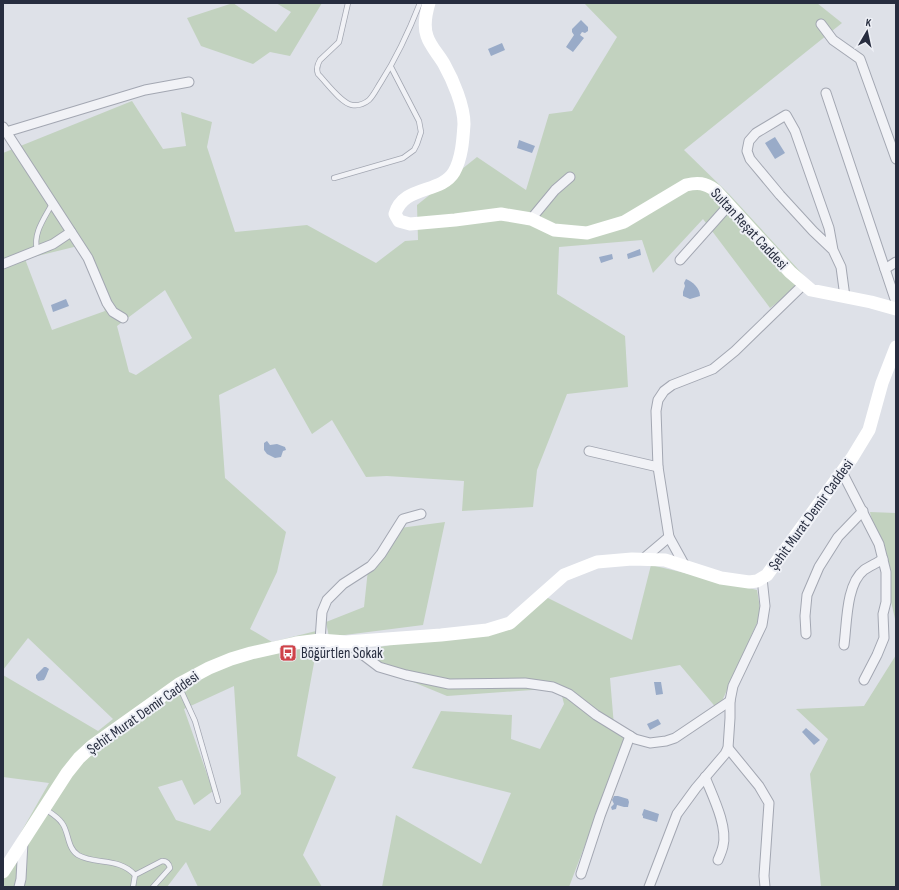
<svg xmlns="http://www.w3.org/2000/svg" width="899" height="890" viewBox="0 0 899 890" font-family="'Sofia Sans Condensed',sans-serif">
<rect width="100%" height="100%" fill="#dee1e8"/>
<g fill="#c2d2bf" fill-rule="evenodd">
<polygon points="233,3 276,32 291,12 276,3 322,3 290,56 270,52 253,64 201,46 187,18"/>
<path d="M584,3H817L842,23L684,150L729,194L808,280L770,308L703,219L653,273L642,240L559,247L557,294L625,336L628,387L567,394L537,470L533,507L462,511L464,481L387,476L366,477L332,420L312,434L275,368L219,395L225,478L286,532L277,572L250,629L272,642L320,630L297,756L336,777L303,855L322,887H198L186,862L167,887H3V864L49,783L3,777V675L98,731L113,719L28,638L3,670V153L132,101L163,149L186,146L181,112L212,122L207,147L235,232L307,225L376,263L405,241L418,240L417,205L477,157L526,190L549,114L572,111L617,37ZM78,246L105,311L52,330L25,259ZM165,290L192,338L136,375L129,372L117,326ZM234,686L241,794L210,831L176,820L158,787L182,780L194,805L213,791L184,709Z"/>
<polygon points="870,512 896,513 896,623"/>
<polygon points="445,522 423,625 329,637 326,622 364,607 369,560 400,528"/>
<polygon points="651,565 757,590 761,614 718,710 680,665 610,678 614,726 625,740 569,887 382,887 396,815 481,864 511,793 412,768 441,711 512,715 511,739 540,749 564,704 560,688 447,696 367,663 380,647 515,620 546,597 632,640"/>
<polygon points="896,655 896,887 821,887 810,774 828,739 796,709 864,706"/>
</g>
<g fill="#99abc8">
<polygon points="581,20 588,27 588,31 585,33 582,32 580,35 584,38 573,52 566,47 574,35 572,32 572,29"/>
<polygon points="502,43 505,50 491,56 488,49"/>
<polygon points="775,137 785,153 775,159 765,143"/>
<polygon points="519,140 535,146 532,153 517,148"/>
<polygon points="640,249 641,255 628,259 627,254"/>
<polygon points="612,254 613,259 601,263 599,257"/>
<path d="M686,279C693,282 700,288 700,296L690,299L683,296V292L685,286L684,283Z"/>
<polygon points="66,299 69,306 53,312 51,305"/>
<polygon points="267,441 270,445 277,444 285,447 286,450 283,451 281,457 275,458 267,454 264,450 264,443"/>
<path d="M44,667H46L49,669C47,673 46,677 44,680L38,681L36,678V675Z"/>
<polygon points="654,682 661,682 663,694 656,695"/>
<polygon points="658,719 661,724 650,730 647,724"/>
<polygon points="806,728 820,740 814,745 802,732"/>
<polygon points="614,796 618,796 628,799 629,802 628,807 624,807 617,805 616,809 612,810 611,807 614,804 612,800"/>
<polygon points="644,809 659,814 657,822 643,818 643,816 642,815"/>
</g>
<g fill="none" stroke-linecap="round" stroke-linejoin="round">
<g stroke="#a3a7b2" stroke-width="6">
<g id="lane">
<path d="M348,3L339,42L320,60C317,65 316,69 318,74C326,82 341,103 352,105C358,106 364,104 369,100C374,95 377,88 381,82C397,57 409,31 420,3"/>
<polyline points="334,178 403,158 414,150 417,144 421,132 419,121 391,67"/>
<path d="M37,250C33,233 44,219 52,204"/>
<polyline points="179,686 195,721 218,801"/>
<path d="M45,809C51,813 58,817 62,823C69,832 67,848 78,855C95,865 119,857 135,875"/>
<path d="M133,887L135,875L162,861C166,861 169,863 170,868L153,887"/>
</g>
</g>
<g stroke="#a3a7b2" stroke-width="11">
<g id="street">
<polyline points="821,24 833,40 860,59 896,159"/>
<polyline points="826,93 896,302"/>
<polyline points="3,127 88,258 107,303 113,312 123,318"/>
<polyline points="6,132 145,90 189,82"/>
<polyline points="531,219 555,190 570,177"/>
<polyline points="833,250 813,231 780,195 750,159 747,151 749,141 756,133 786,115 795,131 829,228 833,250 841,267 845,297"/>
<polyline points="680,260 729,205"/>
<polyline points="3,264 53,244 71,232"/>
<polyline points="885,269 896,262"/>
<polyline points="589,451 658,467"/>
<polyline points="842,472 879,544 886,572 886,602 883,614 884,638 877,655 864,680"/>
<polyline points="643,559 669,537"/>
<polyline points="685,566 669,537 658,467 656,411 658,400 664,391 672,385 713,369 735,351 804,284"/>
<polyline points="806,634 805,616 807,595 819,567 838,537 863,511"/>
<polyline points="320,640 322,612 327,600 343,584 371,566 381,554 403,519 421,514"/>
<polyline points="346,642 379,667 406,675 449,684 525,683 553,687 569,694 596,715 635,739 650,743 666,741 675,738 730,701"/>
<path d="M844,645C847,623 846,584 864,570C870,566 877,563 883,559"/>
<polyline points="728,748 759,786 769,803 764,876 765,887"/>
<path d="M705,777C712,795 728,826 723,846C722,851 720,855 718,860"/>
<polyline points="581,874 600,816 630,736"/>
<polyline points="19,887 21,879 23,842"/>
<polyline points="649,887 677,814 696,788 725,754 728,748 730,718 730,701 733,686 762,625 765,606 762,578"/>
</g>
</g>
<use href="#lane" stroke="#f1f2f6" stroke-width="4.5"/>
<use href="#street" stroke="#f1f2f6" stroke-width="9"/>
<g stroke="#fff" stroke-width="13">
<path d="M429,3C426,13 423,25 427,36C430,46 439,55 444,64C453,80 464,106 464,124C463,139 462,158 454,172C441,194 403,185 395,214L399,221L410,224L455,220L501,214L531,219L554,230L587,233L624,222L686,185C698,182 705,183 715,190L790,272L811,290L871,302L896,309"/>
<polyline points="3,872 67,773 79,758 92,746 179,684 209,668 231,659 251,653 296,643 320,640 346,642 441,635 487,630 510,623 564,575 597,562 632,559 665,560 721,578 749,582 757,581 767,575 852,458 869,430 882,383 896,347"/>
</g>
</g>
<defs>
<g id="bus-square" transform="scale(0.9)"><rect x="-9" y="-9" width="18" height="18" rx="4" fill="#cf4248" stroke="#eef0f6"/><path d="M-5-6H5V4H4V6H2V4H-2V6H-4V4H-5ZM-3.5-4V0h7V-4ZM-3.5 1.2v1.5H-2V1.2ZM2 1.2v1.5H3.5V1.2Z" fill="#fff"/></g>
</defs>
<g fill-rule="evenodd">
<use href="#bus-square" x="288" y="653"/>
</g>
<g text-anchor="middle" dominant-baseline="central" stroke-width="4" stroke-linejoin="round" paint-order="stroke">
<g font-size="15" fill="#272d3f" stroke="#eef0f6">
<text transform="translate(749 229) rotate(47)">Sultan Reşat Caddesi</text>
<text transform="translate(811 515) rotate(-54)">Şehit Murat Demir Caddesi</text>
<text transform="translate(143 713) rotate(-35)">Şehit Murat Demir Caddesi</text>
</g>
<g font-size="15" fill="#272d3f" stroke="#eef0f6" text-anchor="start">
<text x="301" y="653">Böğürtlen Sokak</text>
</g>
</g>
<rect width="899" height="890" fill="none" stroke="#272d3f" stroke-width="8"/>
<g transform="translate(867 32) rotate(9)" stroke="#eef0f6" stroke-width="3" paint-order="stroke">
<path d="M0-3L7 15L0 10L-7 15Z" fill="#272d3f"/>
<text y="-6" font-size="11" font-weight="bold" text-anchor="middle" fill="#272d3f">K</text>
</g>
</svg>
